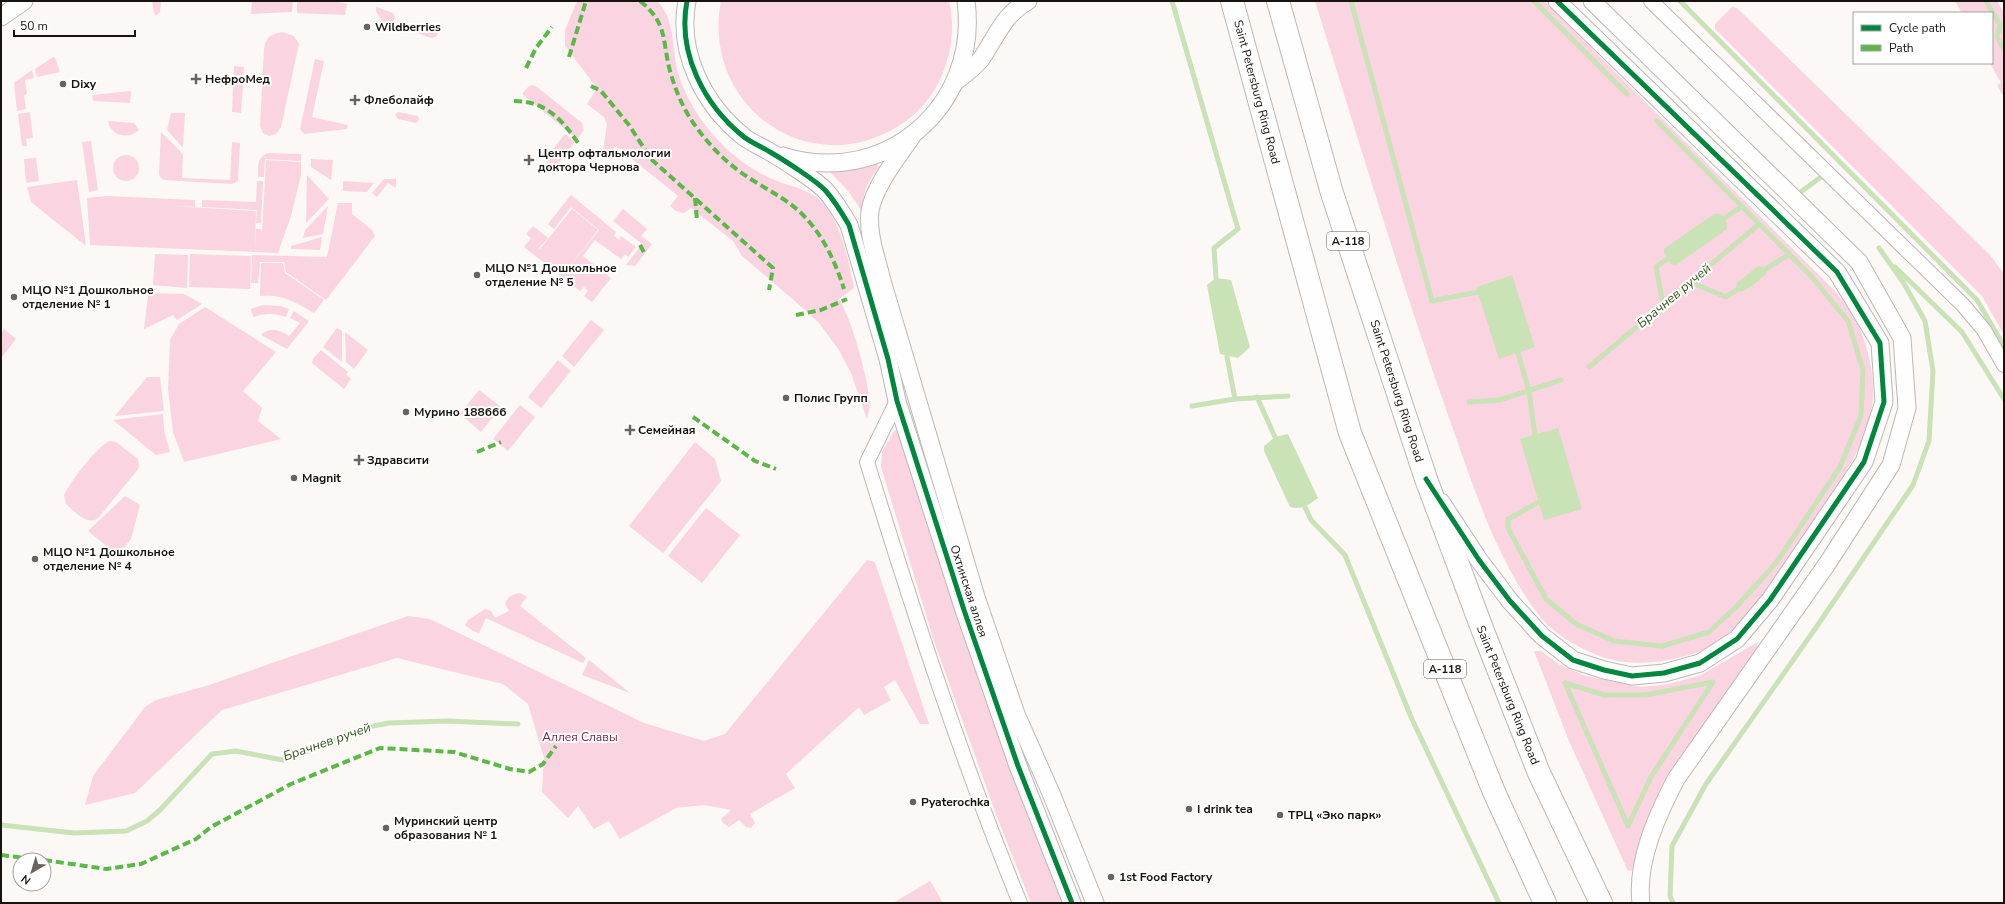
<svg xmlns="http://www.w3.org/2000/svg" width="2005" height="904" viewBox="0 0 2005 904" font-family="'Nunito Sans',sans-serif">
<rect width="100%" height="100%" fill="#fcf8f5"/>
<g fill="#fbd4e1">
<polygon points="152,1 161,1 160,12 156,16 154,13"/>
<polygon points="252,1 293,1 292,12 251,14"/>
<polygon points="297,1 333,1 347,4 345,15 297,13"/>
<path d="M577,1H657C675,19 672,45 677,69C682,89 693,109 706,126C724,150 749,170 777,181C793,187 811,190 823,203C841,223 849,262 854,288L839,299C852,320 868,378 870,404C870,408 868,414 867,419L851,373L839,350L819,323L804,309L742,256L733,241L691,208L684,213L676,211L670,206L678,196L616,146L607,156L603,151L607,124L604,117L587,104L597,88L565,46V30Z"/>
<path d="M721,1H949C955,26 952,51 942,75C933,97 917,115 897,127C806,182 701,104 721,1Z"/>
<path d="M1315,1H1544L1835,291C1842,300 1851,311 1857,322C1867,343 1874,372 1873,395C1872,440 1840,479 1818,515C1789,560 1761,611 1716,643C1703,652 1684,657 1668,660C1647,664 1627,664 1606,658C1581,650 1554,635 1538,614C1494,556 1471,479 1447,412C1399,276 1358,138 1315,1Z"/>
<polygon points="1955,1 1997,1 2004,13 2004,97 1997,85 2001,83 1990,63 1992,63 1992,13 1962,13"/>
<path d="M376,7L393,13L395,17L392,27C383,25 380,18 376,11Z"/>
<polygon points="1732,7 1737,8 1990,255 2004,274 2004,335 1982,296 1715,29 1715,24"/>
<polygon points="418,24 436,30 438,33 436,37 431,38 414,32"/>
<path d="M282,32L294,36L299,44L281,127L276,134L269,136L263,133L260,126L264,49C266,36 270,35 282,32Z"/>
<polygon points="53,57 55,58 60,72 37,77 35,69"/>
<polygon points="315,59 324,61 312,117 348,125 347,129 304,134 300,129"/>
<polygon points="234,66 244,67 241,113 232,112"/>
<polygon points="32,70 34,78 25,80 27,94 24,95 26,109 17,111 14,83"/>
<polygon points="532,85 537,87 582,123 584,130 577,139 522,94 528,87"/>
<polygon points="131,91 130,103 93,101 92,95"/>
<polygon points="30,112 33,138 26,139 27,146 22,146 18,114"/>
<polygon points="398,112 418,116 419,120 416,123 398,119 395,115"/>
<polygon points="171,113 185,113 183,148 167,130"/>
<path d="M108,121L134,123L139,130C128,140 111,136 108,121Z"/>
<polygon points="161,132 183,154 182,178 230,180 232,142 240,143 238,181 232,184 164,180 160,177 159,174"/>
<polygon points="565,134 575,142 555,168 544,160"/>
<polygon points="91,141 98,190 89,192 82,142"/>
<path d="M268,153L301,154V161L265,159L264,177H258C258,166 257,157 268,153Z"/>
<circle cx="126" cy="168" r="13"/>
<polygon points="36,158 39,181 26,183 24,159"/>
<polygon points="311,159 333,160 331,180 311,167"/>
<polygon points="266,160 301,162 301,175 291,216 278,253 90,245 87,198 106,196 195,200 195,207 170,206 256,211 255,248 256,229 261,229 262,233"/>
<path d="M874,164H877L879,167C873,175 868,182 865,191C863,197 865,205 861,210L849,192L830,172L833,170L863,168Z"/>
<polygon points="307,175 329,199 306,223"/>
<polygon points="384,179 396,179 396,188 388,183 377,197 372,193"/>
<polygon points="77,180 86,246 31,202 27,187"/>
<polygon points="257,181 263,181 261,223 256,223 257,210 202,207 202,200 256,202"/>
<polygon points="343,181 374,183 367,192 343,191"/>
<polygon points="571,195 616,232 614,236 619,240 621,236 636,247 628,257 625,254 621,259 595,240 583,256 611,278 592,302 584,296 588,291 584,287 580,291 524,247 531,238 526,234 533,226 548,238 539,248 540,249 572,209 598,230 567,270 599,230 571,207 554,229 548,224"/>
<polygon points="338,203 352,203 352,214 372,230 375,236 326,300 286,272 284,262 260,262 258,283 251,283 252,255 327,257"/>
<polygon points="328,206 323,234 303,238 305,230"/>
<polygon points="623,209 647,229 641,236 652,244 635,266 626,265 642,244 613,221"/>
<polygon points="322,237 320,250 291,249 291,246"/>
<polygon points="155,254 188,255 187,288 153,285"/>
<polygon points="190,254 251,256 250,289 189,287"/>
<path d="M261,263H283L285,273L324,300L314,313C297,303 281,293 260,296Z"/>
<polygon points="151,293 184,294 202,304 177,320 173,315 144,329 148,296"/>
<path d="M263,305L280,306L289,309L286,317C274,313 265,313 253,317L251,309Z"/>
<polygon points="205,307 276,352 243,391 262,408 258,421 281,439 184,462 173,432 168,389 170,340 179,324"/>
<path d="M294,311L309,321L287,349L261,335C270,326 279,330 289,336L300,323L290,318Z"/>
<polygon points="591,320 604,330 574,367 562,356"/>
<polygon points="337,328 342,331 342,362 323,347"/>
<polygon points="4,329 16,339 1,358 1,333"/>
<polygon points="345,332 368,350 354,369 346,362"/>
<polygon points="321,350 348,372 346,375 351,379 344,389 312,363 313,359"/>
<polygon points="558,360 571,371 541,408 528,397"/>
<polygon points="147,377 160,377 164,411 115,416"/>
<polygon points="479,390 501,407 481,432 460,414"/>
<polygon points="520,405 535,417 508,451 493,439"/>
<polygon points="163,414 164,431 170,452 156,455 113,420"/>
<polygon points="897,430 899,431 1066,903 1031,903 997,817 934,641 881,467 882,452 894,431"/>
<path d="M110,441L116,442L138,459L139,468L99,517C89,528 74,511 66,504L64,495C71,481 97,446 110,441Z"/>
<polygon points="695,442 715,459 721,481 663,553 629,526"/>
<polygon points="125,496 140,505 131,539 118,555 88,531"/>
<polygon points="706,508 740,535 702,583 668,556"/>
<polygon points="867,560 875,562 929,724 920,724 895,680 884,687 891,700 864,715 859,707 786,774 795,788 750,814 755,823 751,828 746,827 739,820 729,827 723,823 721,819 731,810 704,805 676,808 620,839 609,821 594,829 578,806 568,818 542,792 544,758 528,704 503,684 397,658 222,710 135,793 85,805 93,776 145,707 156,700 206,686 408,616 430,619 644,723 704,741 725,734"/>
<path d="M520,593L527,597L520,606L586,658L583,663L486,618L479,633L473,631L465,625L468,620L485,609L491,611L495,618L509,611L505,604C508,596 513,594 520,593Z"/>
<path d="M1756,643L1758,646L1757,651C1736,682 1715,714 1694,745C1666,788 1642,818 1633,870L1628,871L1569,741L1534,651H1541L1560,665L1586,676L1640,687L1669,684L1701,675Z"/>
<polygon points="589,660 630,693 582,675"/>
<polygon points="930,881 943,903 893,903"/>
</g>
<g fill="#c9e2b6">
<path d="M1714,214H1721C1726,219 1727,222 1727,229L1676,265L1671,264L1664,253V249Z"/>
<path d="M1758,266L1767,268L1766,274C1757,281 1746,295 1735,291L1737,283Z"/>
<polygon points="1512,275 1535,347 1499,359 1476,287"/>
<polygon points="1216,278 1231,280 1250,347 1238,358 1220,354 1207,285"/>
<polygon points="1558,428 1582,509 1544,520 1520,439"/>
<path d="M1288,434L1318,498C1308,505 1303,510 1290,507L1264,451V446L1275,437Z"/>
</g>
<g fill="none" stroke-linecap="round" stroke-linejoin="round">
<g stroke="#c9e2b6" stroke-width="5">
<polyline points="1172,1 1238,229 1214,248 1216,278"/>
<polyline points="1351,1 1432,301 1478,292"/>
<polyline points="1534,1 1627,94"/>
<polyline points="1680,1 1977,300 2004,346"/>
<polyline points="1986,1 2000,25 1997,37 2004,49"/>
<polyline points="1802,191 1821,177"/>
<polyline points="1725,218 1741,207"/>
<polyline points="1895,267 1962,332 2004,399"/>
<polyline points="1767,268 1788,255"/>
<polyline points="1690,282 1726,297 1735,291"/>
<polyline points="1663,304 1656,267 1667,259"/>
<polyline points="1518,353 1529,391 1535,435"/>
<polyline points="1227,357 1235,399"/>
<polyline points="1589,367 1758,225"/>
<polyline points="1257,397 1275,437"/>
<polyline points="1469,402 1500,400 1561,380"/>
<polyline points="1192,406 1235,399 1288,396"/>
<polyline points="1539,502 1508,519 1508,528 1546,599 1576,624 1614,641 1662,646 1709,632 1739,604 1776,563 1840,467 1861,416 1863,370 1848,321 1811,276 1657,121"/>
<polyline points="1305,507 1311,520 1345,555 1411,717 1499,903"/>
<polyline points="1565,683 1604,695 1645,695 1713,682 1651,777 1628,826"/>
<polyline points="1565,683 1628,826"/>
<polyline points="1,825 74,833 126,831 147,821 160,810 212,754 236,751 283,760 297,756 362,728 389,723 447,721 518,724"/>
<polyline points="1673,903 1670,896 1672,846 1706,784 1815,629 1913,485 1929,441 1933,371 1925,321 1903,282 1879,248"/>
</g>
<g stroke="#bdb8b4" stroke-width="16">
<g id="minor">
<polyline points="1651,1 1963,305 1984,330 2004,365"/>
<path d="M897,401L867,462C913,611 961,759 1020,903"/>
</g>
</g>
<g stroke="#bdb8b4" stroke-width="19">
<g id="tertiary">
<path d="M687,1C677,53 704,105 744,137C752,143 762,147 770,152C784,160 815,180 825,190C835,201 842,213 849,225L888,359L897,401L964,610L1018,766L1072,903"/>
<path d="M1592,1L1859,262L1902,338L1907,408L1891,465L1827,564L1676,779C1657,816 1636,861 1641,903"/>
<polyline points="1,17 24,1"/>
<path d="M955,82C964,75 974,68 981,59C997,36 1003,15 1028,1"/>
<path d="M912,136C898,157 874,186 870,211C867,233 877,259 882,281L976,597L1016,714L1051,793L1095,903"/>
<path d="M783,156C884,188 980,107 966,1"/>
<polyline points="1441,502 1479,560 1510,601 1542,636 1573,660 1604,670 1632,676 1664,673 1700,663 1737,639 1770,600 1864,462 1884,402 1880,343 1837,272 1557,1"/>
</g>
</g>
<g stroke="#bdb8b4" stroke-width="24">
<g id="motorway">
<polyline points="1232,1 1350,433 1494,792 1545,903"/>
<polyline points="1278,1 1332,193 1426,479 1483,631 1539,773 1601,903"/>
</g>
</g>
<use href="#minor" stroke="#fffefe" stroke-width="14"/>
<use href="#tertiary" stroke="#fffefe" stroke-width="17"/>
<use href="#motorway" stroke="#fffefe" stroke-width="22"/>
<g stroke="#58b947" stroke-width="4" stroke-dasharray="8 4" stroke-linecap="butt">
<path d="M640,1C668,23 662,41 670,71C676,92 684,111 697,128C712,149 732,168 754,181C771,192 788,200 802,214C823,235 835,261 844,289"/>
<polyline points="569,57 586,1"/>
<polyline points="526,68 536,48 552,27"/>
<polyline points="591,86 601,91 629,125 651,159 773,268 769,290"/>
<path d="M514,101C545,101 562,119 578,143"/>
<polyline points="695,198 697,220"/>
<polyline points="640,245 645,254"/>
<polyline points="796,315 821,310 847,299"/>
<polyline points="693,417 755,461 776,469"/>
<polyline points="477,452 501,442"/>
<polyline points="1,855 43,860"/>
<polyline points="44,860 106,869 141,864 196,839 211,827 291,784 380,748 454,752 510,769 529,772 543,764 556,746"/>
</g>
<g stroke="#fff" stroke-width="8">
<g id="cycleway">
<path d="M687,1C677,53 704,105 744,137C752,143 762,147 770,152C784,160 815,180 825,190C835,201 842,213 849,225L888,359L897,401L964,610L1018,766L1072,903"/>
<polyline points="1426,479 1479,560 1510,601 1542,636 1573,660 1604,670 1632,676 1664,673 1700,663 1737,639 1770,600 1864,462 1884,402 1880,343 1837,272 1557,1"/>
</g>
</g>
<use href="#cycleway" stroke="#00873e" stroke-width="5"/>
</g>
<g fill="#68635f" stroke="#fff" stroke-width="1.5">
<circle cx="367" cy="27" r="4"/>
<path d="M194 73h4v4h4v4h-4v4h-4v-4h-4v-4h4z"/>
<circle cx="63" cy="84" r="4"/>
<path d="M353 94h4v4h4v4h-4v4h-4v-4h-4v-4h4z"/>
<path d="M527 154h4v4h4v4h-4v4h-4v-4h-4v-4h4z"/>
<circle cx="477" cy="275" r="4"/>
<circle cx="14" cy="297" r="4"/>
<circle cx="786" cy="398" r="4"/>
<circle cx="406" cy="412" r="4"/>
<path d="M628 424h4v4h4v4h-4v4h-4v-4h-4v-4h4z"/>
<path d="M357 454h4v4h4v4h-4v4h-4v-4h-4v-4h4z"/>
<circle cx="294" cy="478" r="4"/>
<circle cx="35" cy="559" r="4"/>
<circle cx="913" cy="802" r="4"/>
<circle cx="1189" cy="809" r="4"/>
<circle cx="1280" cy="815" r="4"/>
<circle cx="386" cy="828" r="4"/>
<circle cx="1111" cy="877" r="4"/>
</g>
<g text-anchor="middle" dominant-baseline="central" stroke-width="4" stroke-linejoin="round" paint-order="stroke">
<g fill="#fff" stroke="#5d5a56" stroke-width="1">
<rect x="1327" y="232" width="42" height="18" rx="3"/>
<rect x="1424" y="660" width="42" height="18" rx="3"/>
</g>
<g font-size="11" font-weight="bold" fill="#18130e">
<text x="1348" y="241">А-118</text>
<text x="1445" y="669">А-118</text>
</g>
<g font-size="12" font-weight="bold" fill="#18130e" stroke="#fff" text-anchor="start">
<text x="375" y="27">Wildberries</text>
<text x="205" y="79">НефроМед</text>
<text x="71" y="84">Dixy</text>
<text x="364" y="100">Флеболайф</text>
<text x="538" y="153">Центр офтальмологии<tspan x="538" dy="14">доктора Чернова</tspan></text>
<text x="485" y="268">МЦО №1 Дошкольное<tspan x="485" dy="14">отделение № 5</tspan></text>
<text x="22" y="290">МЦО №1 Дошкольное<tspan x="22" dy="14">отделение № 1</tspan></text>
<text x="794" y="398">Полис Групп</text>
<text x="414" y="412">Мурино 188666</text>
<text x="638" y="430">Семейная</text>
<text x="367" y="460">Здравсити</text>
<text x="302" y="478">Magnit</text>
<text x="43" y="552">МЦО №1 Дошкольное<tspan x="43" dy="14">отделение № 4</tspan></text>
<text x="921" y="802">Pyaterochka</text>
<text x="1197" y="809">I drink tea</text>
<text x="1288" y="815">ТРЦ «Эко парк»</text>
<text x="394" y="821">Муринский центр<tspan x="394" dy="14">образования № 1</tspan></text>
<text x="1119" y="877">1st Food Factory</text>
</g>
<g font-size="12" fill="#18130e" stroke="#fff">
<text transform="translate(1257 92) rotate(75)">Saint Petersburg Ring Road</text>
<text transform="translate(1397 391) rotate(72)">Saint Petersburg Ring Road</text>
<text transform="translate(969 591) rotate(72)">Охтинская аллея</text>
<text transform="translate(1508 695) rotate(68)">Saint Petersburg Ring Road</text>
</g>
<g font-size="12" fill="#75244b" stroke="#fff">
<text x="580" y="737">Аллея Славы</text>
</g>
<g font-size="13" font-style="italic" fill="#345619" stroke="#fff">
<text transform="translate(1674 296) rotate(-40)">Брачнев ручей</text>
<text transform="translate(327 742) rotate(-19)">Брачнев ручей</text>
</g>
</g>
<rect width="2005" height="904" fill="none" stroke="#18130e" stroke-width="4"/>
<rect x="1853" y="12" width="140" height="52" fill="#ffffff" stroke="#a3a19f"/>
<rect x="1861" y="25" width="20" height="6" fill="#00873e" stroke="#a3a19f"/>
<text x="1889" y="32" font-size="12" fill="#18130e">Cycle path</text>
<rect x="1861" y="45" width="20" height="6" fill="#58b947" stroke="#a3a19f"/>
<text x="1889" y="52" font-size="12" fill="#18130e">Path</text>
<g transform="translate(32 872) rotate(218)"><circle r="19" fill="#ffffff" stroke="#a3a19f"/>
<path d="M0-3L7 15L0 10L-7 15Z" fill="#68635f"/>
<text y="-6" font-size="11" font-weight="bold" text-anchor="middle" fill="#18130e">N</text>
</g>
<path d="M14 30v6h121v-6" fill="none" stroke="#18130e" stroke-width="2"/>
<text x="20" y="30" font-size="12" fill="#18130e" stroke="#ffffff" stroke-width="3" paint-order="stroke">50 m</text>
</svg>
